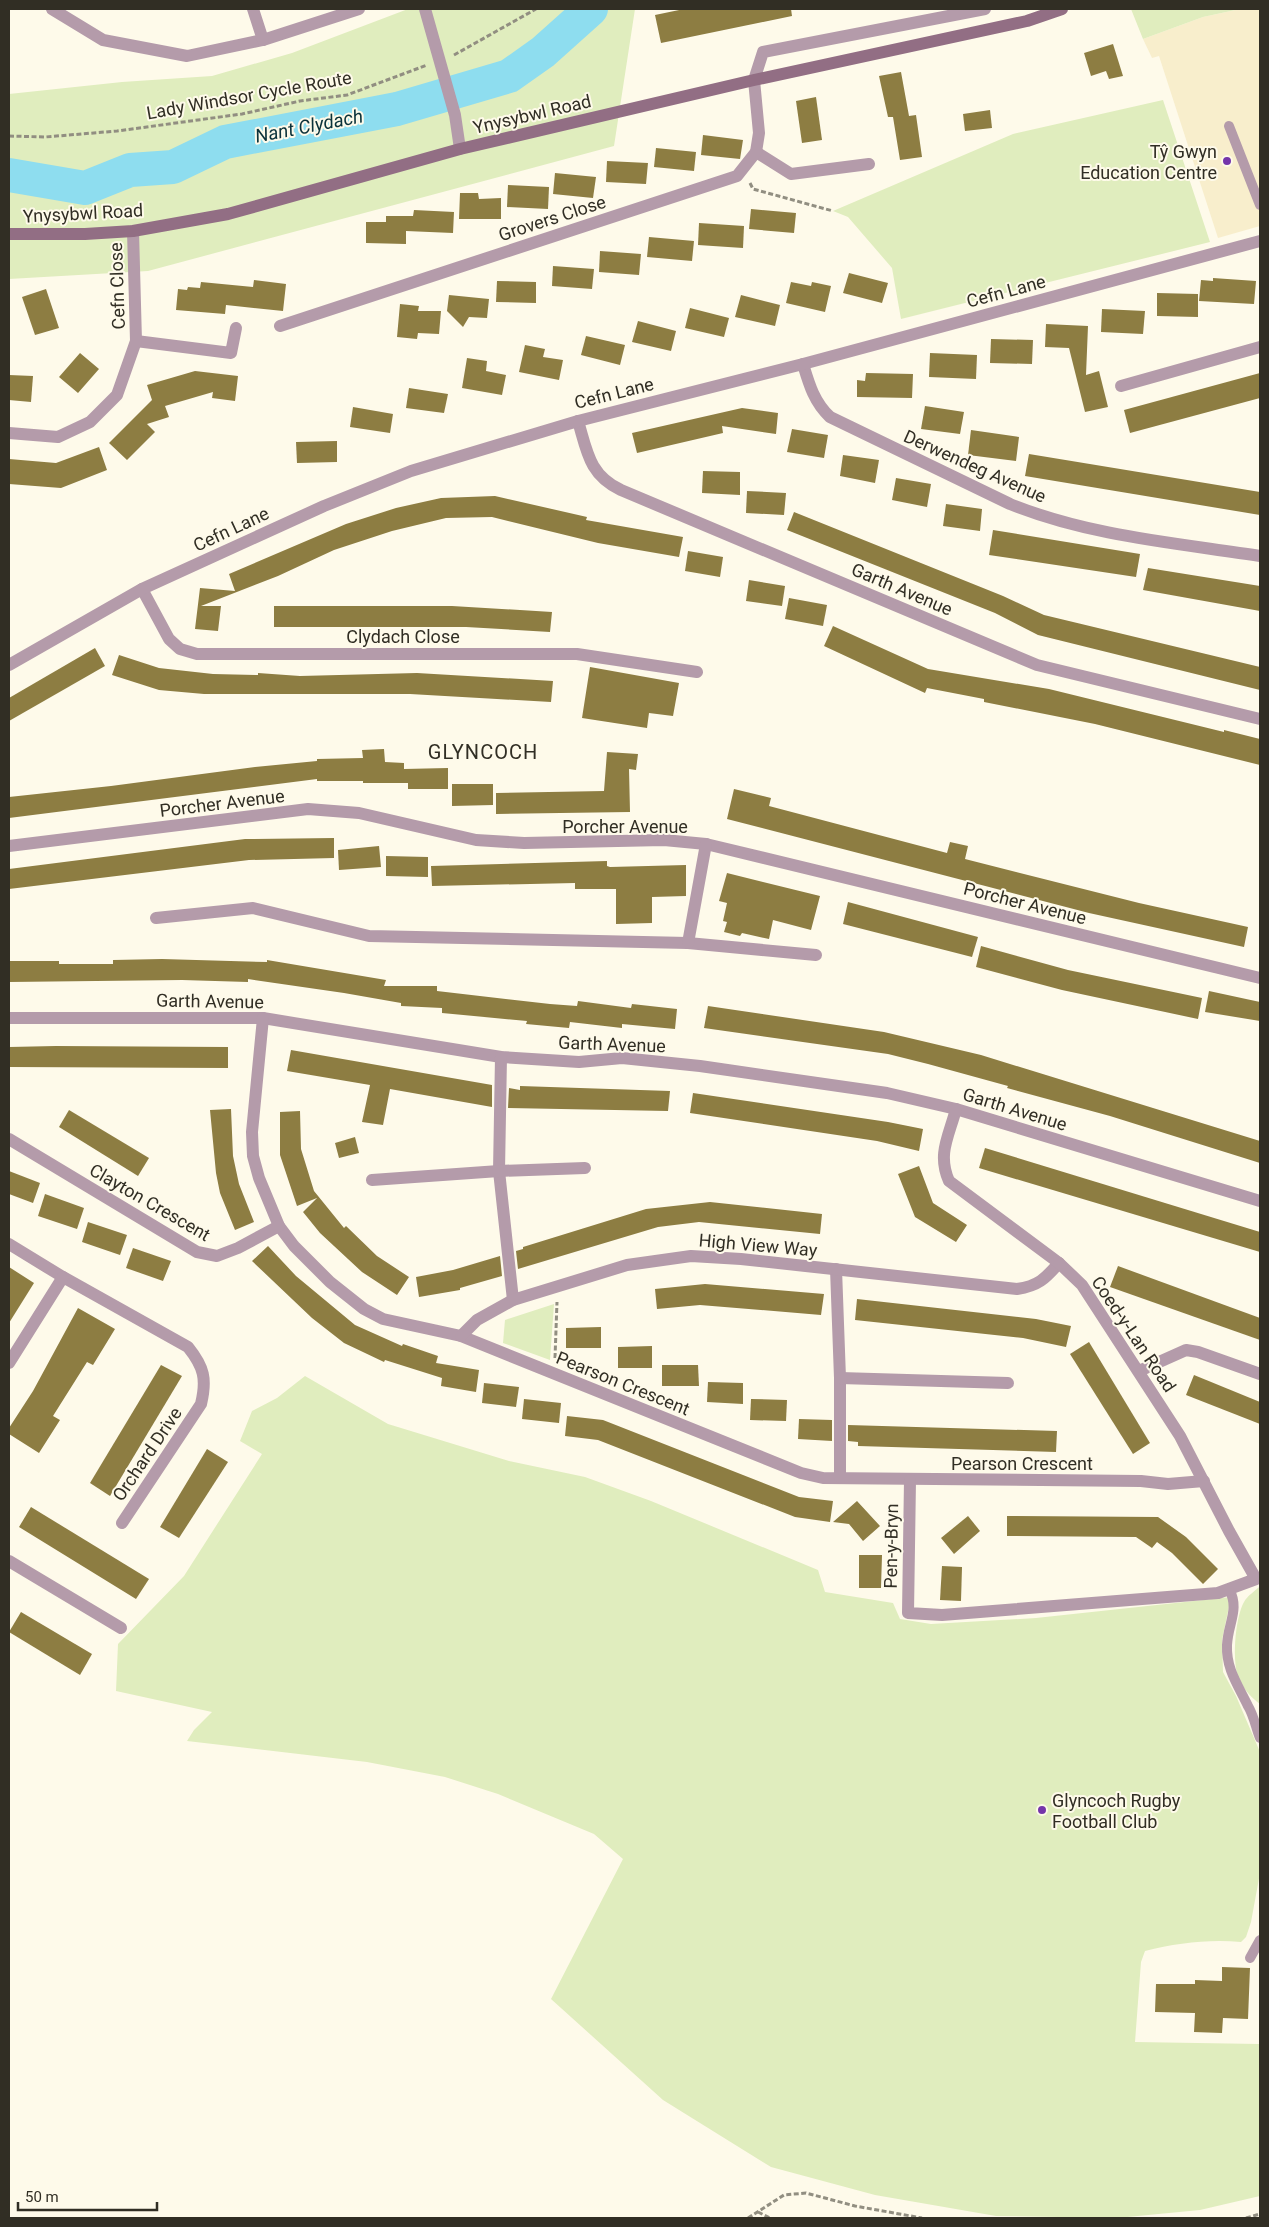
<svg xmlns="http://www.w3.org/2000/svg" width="1269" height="2227" viewBox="0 0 1269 2227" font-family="Roboto,sans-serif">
<rect width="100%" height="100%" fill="#fefaea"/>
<polygon fill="#f8eecc" points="1240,9 1260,9 1260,226 1218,238 1159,56 1152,58 1143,39 1203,17"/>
<g fill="#e0edbe">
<polygon points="408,9 635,9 614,146 148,271 9,279 9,94 122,82 212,76 292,53"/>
<polygon points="1131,9 1240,9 1203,17 1143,39"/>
<polygon points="1163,100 1210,242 901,319 892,268 848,217 833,211 1013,134"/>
<polygon points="554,1304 550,1360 503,1343 505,1320"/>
<path d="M305,1376L388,1424L509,1461L585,1477L651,1501L818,1570L825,1592L893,1603L900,1619L931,1624L1036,1618L1231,1597L1222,1640L1223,1672L1236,1696L1260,1752V1873L1251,1922L1246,1937L1241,1942C1209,1939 1177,1943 1145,1951L1141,1962L1135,2042L1260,2044V2196L1200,2210L1117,2218L996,2216L875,2195L771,2167L663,2100L551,1999L623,1859L594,1834L498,1794L445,1777L367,1762L187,1741L194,1730L212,1712L116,1691L118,1644L184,1576L262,1454L240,1441L252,1411L277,1398Z"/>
<path d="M1260,1586V1704C1252,1698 1245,1691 1240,1681C1231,1665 1235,1618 1244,1602C1247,1596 1255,1591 1260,1586Z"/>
</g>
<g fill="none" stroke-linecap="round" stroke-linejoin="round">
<polyline stroke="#8eddef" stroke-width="34" points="9,175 85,188 130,170 173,167 225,142 397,109 509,76 543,52 591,9"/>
</g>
<g fill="#8d7d42">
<polygon points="684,9 791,9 792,16 661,43 655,15"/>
<polygon points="1113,44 1123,76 1109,79 1106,71 1091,76 1084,53"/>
<polygon points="901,72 909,116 916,115 922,157 900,160 893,117 888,117 879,76"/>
<polygon points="816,97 822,140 802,143 796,101"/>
<polygon points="990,110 992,128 965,131 963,114"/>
<polygon points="703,135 743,140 740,159 701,155"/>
<polygon points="656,148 696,152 694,171 654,167"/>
<polygon points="607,161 648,163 646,184 606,182"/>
<polygon points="555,173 596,177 593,198 553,194"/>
<polygon points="508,185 549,187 548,209 507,207"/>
<polygon points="460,193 478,193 479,199 501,198 501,219 459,219"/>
<polygon points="751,209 796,213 794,233 749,229"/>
<polygon points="414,210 454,212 453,233 406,231 406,244 366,243 366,222 386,222 386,216 413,216"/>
<polygon points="699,223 744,226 743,248 698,245"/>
<polygon points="649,237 694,241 692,261 647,257"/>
<polygon points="600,251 641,254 639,275 599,272"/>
<polygon points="553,266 594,269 592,289 552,286"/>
<polygon points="849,273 888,283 882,303 843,293"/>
<polygon points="1213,278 1256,281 1254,304 1199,301 1201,280 1213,281"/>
<polygon points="254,280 286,284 283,311 226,305 225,314 176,310 178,289 187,290 188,287 200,288 201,282 253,287"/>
<polygon points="497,281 536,282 536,303 496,302"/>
<polygon points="791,282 811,286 812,282 831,286 825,312 786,303"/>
<polygon points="46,289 59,328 35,335 22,297"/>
<polygon points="1157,293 1198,294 1198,317 1157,316"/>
<polygon points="449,295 489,299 487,318 469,317 463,327 447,311"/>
<polygon points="741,295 780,305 775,326 735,317"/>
<polygon points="400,304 419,306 418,311 441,311 439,334 418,333 417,339 397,337"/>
<polygon points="690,308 729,318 724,337 685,328"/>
<polygon points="1102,309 1145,311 1143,334 1101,332"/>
<polygon points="638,321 676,331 671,351 632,342"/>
<polygon points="1046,324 1088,326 1086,375 1099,371 1108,407 1085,412 1069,348 1045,347"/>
<polygon points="586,336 625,345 620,365 581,355"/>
<polygon points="991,339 1033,340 1032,364 990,363"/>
<polygon points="525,345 545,349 543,357 563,360 559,380 519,372"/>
<polygon points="80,353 99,369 78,393 59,377"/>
<polygon points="930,353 977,355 976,379 929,377"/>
<polygon points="467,358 487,361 486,371 506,375 502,395 462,388"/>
<polygon points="195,371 238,376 235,401 212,398 213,392 165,406 169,417 147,424 155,432 127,460 109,443 152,400 147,385"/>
<polygon points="866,373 913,374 912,398 857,397 857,380 865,381"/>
<polygon points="1260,373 1260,398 1130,433 1124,410"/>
<polygon points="9,375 33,376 31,402 9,400"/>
<polygon points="409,388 448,394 444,413 406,408"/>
<polygon points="925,406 964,412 960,434 921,429"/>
<polygon points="353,407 393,414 390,433 350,427"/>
<polygon points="742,408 778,413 776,434 722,426 723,433 637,453 632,433"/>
<polygon points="792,429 828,435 824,458 787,452"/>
<polygon points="971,430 1019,437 1016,461 968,455"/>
<polygon points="337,441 337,462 297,463 296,442"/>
<polygon points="99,447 107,470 61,488 9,484 9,459 56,463"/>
<polygon points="1029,454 1260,492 1260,515 1025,476"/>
<polygon points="843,455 879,460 875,483 840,476"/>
<polygon points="703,471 740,472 740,495 702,493"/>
<polygon points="896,478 931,484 927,507 892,500"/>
<polygon points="747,491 786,493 784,515 746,513"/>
<polygon points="495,496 587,517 586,520 683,537 679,557 598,543 492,517 446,518 392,531 334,550 278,576 201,606 221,606 218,631 195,629 200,588 235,591 229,574 346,524 396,508 441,498"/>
<polygon points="946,504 982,509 980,531 943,526"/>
<polygon points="794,512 1003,596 1044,615 1260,667 1260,690 1038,635 995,613 787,530"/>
<polygon points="993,530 1140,554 1136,577 989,555"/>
<polygon points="688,551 723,557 720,577 685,571"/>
<polygon points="1148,568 1260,586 1260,611 1143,590"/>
<polygon points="749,580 785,586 782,606 746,601"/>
<polygon points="789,598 827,605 823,626 785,619"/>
<polygon points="274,606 452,606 552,612 550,632 466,627 274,627"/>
<polygon points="833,626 928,669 1049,689 1224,732 1224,730 1260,739 1260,765 1095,724 984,702 984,699 927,688 925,693 824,646"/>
<polygon points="95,648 105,666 9,721 9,698"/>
<polygon points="119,655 159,668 213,674 258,675 258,673 300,676 417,673 553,681 551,702 410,694 204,694 159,690 112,675"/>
<polygon points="590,667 679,683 673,716 649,713 647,728 582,718"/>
<polygon points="384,749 385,762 404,763 404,769 448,768 448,789 408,789 408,783 363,783 363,781 317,781 317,779 9,818 9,797 111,786 255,767 317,761 317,759 363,758 362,750"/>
<polygon points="607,752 638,754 636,770 629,769 630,812 496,814 496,793 604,791"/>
<polygon points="452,784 493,784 493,805 452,806"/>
<polygon points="734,789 771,798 769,806 947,853 950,842 968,846 965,859 1139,903 1248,927 1244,947 1089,913 727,819"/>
<polygon points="334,838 334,858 249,860 9,889 9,869 245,839"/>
<polygon points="379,846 381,867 339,870 338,850"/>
<polygon points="386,856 428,857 428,877 386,876"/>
<polygon points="607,861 607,866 610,867 686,865 686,896 652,897 652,923 616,924 616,889 575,889 575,883 432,886 431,866"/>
<polygon points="727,873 820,896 811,930 773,920 769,939 742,933 740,936 724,932 727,922 723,921 727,903 719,901"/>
<polygon points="848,902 978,937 972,957 843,924"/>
<polygon points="981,946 1068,970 1202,998 1198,1019 1062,990 976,967"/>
<polygon points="162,959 267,962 267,960 386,980 384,986 437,986 437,991 550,1004 577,1006 578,1001 631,1008 632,1004 677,1009 675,1029 622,1024 622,1028 570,1022 569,1028 526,1024 527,1021 442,1013 442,1008 401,1006 401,1003 344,993 248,979 248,982 182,980 9,982 9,961 59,961 59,964 113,964 113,960"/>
<polygon points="1209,991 1260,1002 1260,1021 1205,1012"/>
<polygon points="708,1006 884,1032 981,1055 1260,1141 1260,1163 1110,1116 1007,1088 1008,1086 928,1064 888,1054 704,1028"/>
<polygon points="56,1046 228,1047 228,1068 9,1067 9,1047"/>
<polygon points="291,1050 492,1085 492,1107 390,1089 383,1125 362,1122 370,1085 287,1071"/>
<polygon points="520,1086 670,1091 668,1111 508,1108 509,1088 520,1090"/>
<polygon points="693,1093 888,1122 923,1129 919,1151 877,1141 690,1113"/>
<polygon points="231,1109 233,1156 239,1184 254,1222 235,1230 220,1193 216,1173 210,1110"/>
<polygon points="69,1110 149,1158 138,1176 59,1127"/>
<polygon points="300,1111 301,1149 314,1191 344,1228 346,1226 377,1256 409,1277 397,1295 362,1272 320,1233 303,1212 317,1198 297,1206 280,1155 280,1112"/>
<polygon points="355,1137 359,1153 339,1158 335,1143"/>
<polygon points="985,1148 1260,1232 1260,1252 979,1168"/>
<polygon points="919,1166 933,1203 967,1225 956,1242 915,1217 898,1174"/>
<polygon points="9,1171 40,1183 33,1203 9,1194"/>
<polygon points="45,1194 84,1208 77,1229 38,1216"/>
<polygon points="710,1202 822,1214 820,1234 699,1222 658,1227 518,1269 516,1251 523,1249 523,1247 646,1209"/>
<polygon points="88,1222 127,1235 120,1255 82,1242"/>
<polygon points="268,1246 296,1276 355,1325 402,1346 403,1344 438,1356 436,1363 479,1370 476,1392 441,1386 442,1378 385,1360 384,1362 344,1343 312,1318 252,1261"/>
<polygon points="133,1248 171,1261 163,1281 126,1268"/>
<polygon points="500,1256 502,1276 460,1288 460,1290 419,1297 416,1277 453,1270"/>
<polygon points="1118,1266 1260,1318 1260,1340 1110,1287"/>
<polygon points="9,1267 34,1283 9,1323"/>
<polygon points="705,1284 824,1294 821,1315 700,1305 657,1309 655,1289"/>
<polygon points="857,1299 1036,1319 1071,1326 1066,1347 1023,1338 855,1320"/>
<polygon points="78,1308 115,1329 93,1365 87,1362 53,1416 60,1420 39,1453 9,1434 9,1428 33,1391"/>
<polygon points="601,1327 601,1348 566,1348 566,1328"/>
<polygon points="1089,1342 1150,1443 1133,1454 1070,1354"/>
<polygon points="652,1346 652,1368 618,1368 618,1347"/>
<polygon points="161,1365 182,1376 110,1496 90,1483"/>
<polygon points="662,1365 698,1365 699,1386 662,1386"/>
<polygon points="1194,1375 1260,1402 1260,1424 1186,1395"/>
<polygon points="708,1382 743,1383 743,1404 707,1402"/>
<polygon points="484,1383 519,1387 516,1407 482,1403"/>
<polygon points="524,1399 561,1403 559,1423 522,1419"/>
<polygon points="751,1399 787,1400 786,1421 750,1420"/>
<polygon points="567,1416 603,1420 799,1497 833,1501 830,1522 795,1517 598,1440 565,1436"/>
<polygon points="799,1419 832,1420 832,1441 798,1439"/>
<polygon points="848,1425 1057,1431 1056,1452 858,1446 858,1442 848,1441"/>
<polygon points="207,1449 228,1462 179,1538 160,1527"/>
<polygon points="857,1501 880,1526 863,1541 849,1524 833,1522"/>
<polygon points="31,1507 149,1579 136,1599 19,1527"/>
<polygon points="968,1516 980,1531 954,1554 941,1538"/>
<polygon points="1007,1516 1158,1517 1186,1537 1218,1569 1203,1584 1172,1553 1157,1542 1152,1548 1136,1537 1007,1536"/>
<polygon points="859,1555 882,1555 881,1588 859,1588"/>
<polygon points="942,1566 962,1567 961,1601 940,1600"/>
<polygon points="21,1612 92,1654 80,1675 9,1632"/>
<polygon points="1222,1967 1250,1968 1248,2019 1223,2018 1222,2033 1194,2032 1195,2013 1155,2012 1156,1984 1195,1984 1195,1980 1222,1981"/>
</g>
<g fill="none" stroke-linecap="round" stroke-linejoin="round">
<g stroke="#918e81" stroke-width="3" stroke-dasharray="5 2.5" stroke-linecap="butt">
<polyline points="454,55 536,9"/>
<polyline points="9,136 45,137 117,131 242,114 300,101 347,95 427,65"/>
<polyline points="750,183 753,189 833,211"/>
<polyline points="555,1358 557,1302"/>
<polyline points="758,2212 770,2218"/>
<polyline points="748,2218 784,2195 806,2193 855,2206 922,2218"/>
<polyline points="1246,2218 1260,2214"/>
</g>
<g stroke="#b49baa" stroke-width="10">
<polyline points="1229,126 1260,205"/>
<path d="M1229,1589C1240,1609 1228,1623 1227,1645C1226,1669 1238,1685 1248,1706C1254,1716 1256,1728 1260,1738"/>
<polyline points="1250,1958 1260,1940"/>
</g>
<g stroke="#b49baa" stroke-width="12">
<polyline points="52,9 103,40 187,56 263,40 359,9"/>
<polyline points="253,9 263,40"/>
<polyline points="425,9 455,115 460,149"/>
<polyline points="756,152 791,174 869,164"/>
<polyline points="280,326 737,176 756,152 759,133 754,80 763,52 985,9"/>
<polyline points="136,341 231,353 236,328"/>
<path d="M803,364C809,384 814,402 830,417L1010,504C1089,536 1176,543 1260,556"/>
<polyline points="1121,386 1260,347"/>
<path d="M578,421C587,451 589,475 621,490L1037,665L1260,719"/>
<polyline points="9,433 58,437 90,422 117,395 136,341 133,231"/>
<polyline points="142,589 169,639 180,649 197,654 577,654 697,672"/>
<polyline points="9,665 142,589 324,506 411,471 578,421 803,364 1260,241"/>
<polyline points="9,846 308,809 359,813 476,840 524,843 664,840 706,844 1260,978"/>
<polyline points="156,918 253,908 369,936 688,943 816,955"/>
<polyline points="688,943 706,844"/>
<polyline points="9,1018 263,1018 501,1057 579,1062 622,1058 700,1066 887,1093 956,1109 1260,1201"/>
<polyline points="263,1018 252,1132 253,1156 259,1178 279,1226 294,1246 330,1282 364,1309 383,1319 461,1336 801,1473 823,1478 1141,1481 1168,1484 1204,1481"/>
<polyline points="501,1057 499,1171 513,1300"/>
<polyline points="9,1139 197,1252 217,1256 238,1248 279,1226"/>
<polyline points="372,1180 499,1171 585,1168"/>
<path d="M9,1244L63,1277L188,1347C204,1367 207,1379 201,1404L122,1523"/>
<polyline points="836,1269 840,1378 840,1477"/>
<path d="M461,1336L477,1320L513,1300L627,1265L691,1256L741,1259L1017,1289C1038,1286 1045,1279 1059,1263"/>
<polyline points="9,1363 63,1277"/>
<polyline points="1139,1371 1186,1350 1198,1352 1260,1374"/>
<polyline points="840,1378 1008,1383"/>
<path d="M910,1480L908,1613L942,1615L1218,1593L1256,1579L1229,1531L1180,1436L1082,1285L1059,1263L949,1181C937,1154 949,1136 956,1109"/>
<polyline points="9,1561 121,1628"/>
</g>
<polyline stroke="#926e84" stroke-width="12" points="9,234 85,234 133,231 228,214 460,149 754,80 1027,21 1062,9"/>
</g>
<g fill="#7435aa" stroke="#fefaea" stroke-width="2">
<circle cx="1227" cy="161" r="5"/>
<circle cx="1042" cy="1810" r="5"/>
</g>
<g text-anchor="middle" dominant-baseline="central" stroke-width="4" stroke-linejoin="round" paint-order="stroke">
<g font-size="18" fill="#312e24" stroke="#fefaea">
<text transform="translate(249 95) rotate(-10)">Lady Windsor Cycle Route</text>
<text transform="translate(532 114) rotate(-13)">Ynysybwl Road</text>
<text transform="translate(83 213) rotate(-3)">Ynysybwl Road</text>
<text transform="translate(552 218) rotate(-18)">Grovers Close</text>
<text transform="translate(117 286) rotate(-92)">Cefn Close</text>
<text transform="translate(1006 291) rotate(-15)">Cefn Lane</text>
<text transform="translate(614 393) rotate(-14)">Cefn Lane</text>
<text transform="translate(975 466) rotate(24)">Derwendeg Avenue</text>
<text transform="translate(231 529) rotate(-25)">Cefn Lane</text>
<text transform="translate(902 589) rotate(23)">Garth Avenue</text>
<text x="403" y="636">Clydach Close</text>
<text transform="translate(222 803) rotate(-7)">Porcher Avenue</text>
<text x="625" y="826">Porcher Avenue</text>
<text transform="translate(1025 903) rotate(14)">Porcher Avenue</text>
<text transform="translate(210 1001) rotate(1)">Garth Avenue</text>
<text transform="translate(612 1044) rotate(2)">Garth Avenue</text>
<text transform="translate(1015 1109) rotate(17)">Garth Avenue</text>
<text transform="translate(150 1202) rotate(30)">Clayton Crescent</text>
<text transform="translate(758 1245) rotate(5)">High View Way</text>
<text transform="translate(1134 1334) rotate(56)">Coed-y-Lan Road</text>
<text transform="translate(623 1383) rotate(22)">Pearson Crescent</text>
<text transform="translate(147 1454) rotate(-56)">Orchard Drive</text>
<text x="1022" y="1463">Pearson Crescent</text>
<text transform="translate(891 1546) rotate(-89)">Pen-y-Bryn</text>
</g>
<g font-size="18" fill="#312e24" stroke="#fefaea" text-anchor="end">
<text x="1217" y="151">Tŷ Gwyn<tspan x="1217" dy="21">Education Centre</tspan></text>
<text x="1052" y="1800" text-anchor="start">Glyncoch Rugby<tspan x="1052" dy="21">Football Club</tspan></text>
</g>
<g font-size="19" font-style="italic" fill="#0b323a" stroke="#fefaea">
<text transform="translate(309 126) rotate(-11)">Nant Clydach</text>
</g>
<g font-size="20" letter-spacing="1" fill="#312e24" stroke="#fefaea">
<text x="483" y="752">GLYNCOCH</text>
</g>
</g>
<rect width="1269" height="2227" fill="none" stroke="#312e24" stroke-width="20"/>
<path d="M18 2202v8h139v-8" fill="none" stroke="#312e24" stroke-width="2.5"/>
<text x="25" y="2202" font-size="15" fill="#312e24" stroke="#fefaea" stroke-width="4" paint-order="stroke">50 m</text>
</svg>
